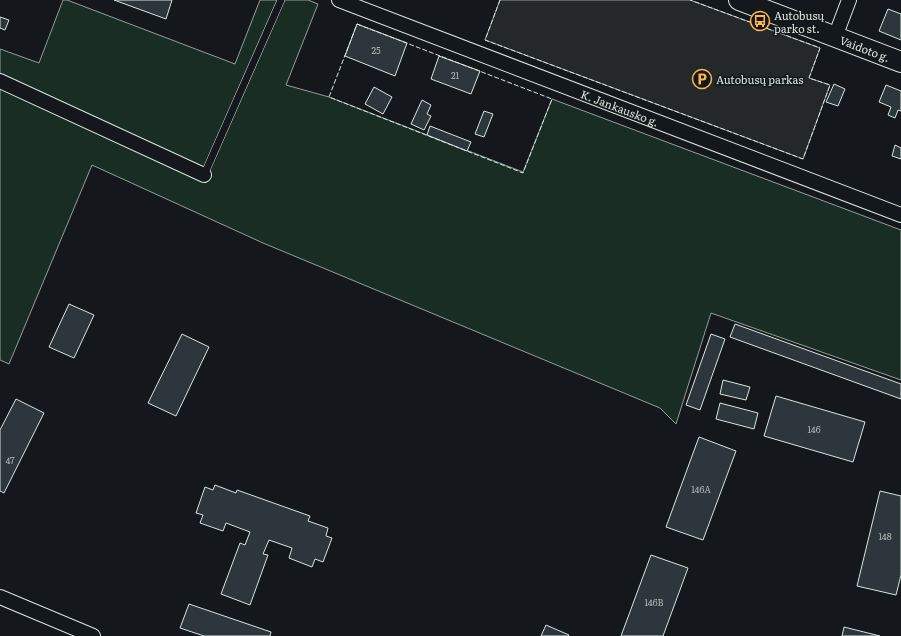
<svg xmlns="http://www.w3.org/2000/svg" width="901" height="636" viewBox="0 0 901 636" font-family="Literata,serif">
<rect width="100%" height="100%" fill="#14181c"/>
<polygon fill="#1a2d24" stroke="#939e99" points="63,0 67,0 235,64 260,0 308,0 318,4 286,85 329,97 523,172 552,99 901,230 901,380 711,313 676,424 660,408 263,243 92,165 9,364 0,360 0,49 39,63"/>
<polygon fill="#24282b" stroke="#939e99" points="500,0 690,0 820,48 809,78 830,85 803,159 485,40"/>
<g fill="#2c363c" stroke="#d8e6dc">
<polygon points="114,0 172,0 166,19"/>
<polygon points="888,9 901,14 901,40 879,31"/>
<polygon points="0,17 9,20 5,30 0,28"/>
<polygon points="357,24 407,43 395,76 345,56"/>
<polygon points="439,56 480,71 471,94 431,79"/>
<polygon points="834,84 845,89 838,106 826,102"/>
<polygon points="886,85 901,91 901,111 898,110 895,118 888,115 891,107 879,102"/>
<polygon points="374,87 392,97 383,114 365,104"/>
<polygon points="422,100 431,105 427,114 431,116 424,130 411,124"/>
<polygon points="484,111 493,114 484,137 475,134"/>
<polygon points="430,126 471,142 467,151 427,135"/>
<polygon points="895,145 901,148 901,159 892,156"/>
<polygon points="69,304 94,315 74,358 49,347"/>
<polygon points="735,324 901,384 901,399 730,337"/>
<polygon points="182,334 209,347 176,416 148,403"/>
<polygon points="711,334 725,339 700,410 686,405"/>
<polygon points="723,380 750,387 746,400 720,394"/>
<polygon points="776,396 865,422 853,462 764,436"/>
<polygon points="16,399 44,413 4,493 0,491 0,430"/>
<polygon points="720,403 758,413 754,429 716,419"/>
<polygon points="699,437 736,451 703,540 666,527"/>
<polygon points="215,485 236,493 237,490 310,516 308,521 328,528 326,536 332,538 323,562 315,559 312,567 289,558 292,548 269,540 263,554 268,555 250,605 221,594 240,543 245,545 250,532 226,523 223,531 200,523 203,515 196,513 205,487 213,490"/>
<polygon points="880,491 901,496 901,575 896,595 857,586"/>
<polygon points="651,555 688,568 663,636 621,636"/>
<polygon points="189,604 271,632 270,636 204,636 180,628"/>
<polygon points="546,625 569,635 568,636 541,636"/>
<polygon points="844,627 880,636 842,636"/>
</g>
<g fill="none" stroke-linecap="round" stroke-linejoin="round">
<g stroke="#d8e6dc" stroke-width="8">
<polyline id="service" points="204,175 281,0"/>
</g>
<g stroke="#d8e6dc" stroke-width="16">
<g id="minor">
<path id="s1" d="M339,0L901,215"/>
<polyline points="835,37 849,0"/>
<polyline points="0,81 204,175"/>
<polyline points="0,597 93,636"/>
</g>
</g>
<g stroke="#d8e6dc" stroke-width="22">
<g id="secondary">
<path id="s2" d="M739,0L901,62"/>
</g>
</g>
<use href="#service" stroke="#14181c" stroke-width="7"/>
<use href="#minor" stroke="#14181c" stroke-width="14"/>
<use href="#secondary" stroke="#14181c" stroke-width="20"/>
<g stroke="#d8e6dc" stroke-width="1" stroke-dasharray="5 2" stroke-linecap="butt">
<polyline points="500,0 485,40 803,159 830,85 809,78 820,48 690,0"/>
<polygon points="357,24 552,99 523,173 329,97"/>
</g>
</g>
<defs>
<g id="bus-ring" transform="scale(1)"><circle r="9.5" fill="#14181c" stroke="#ffb74d" stroke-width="1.5"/><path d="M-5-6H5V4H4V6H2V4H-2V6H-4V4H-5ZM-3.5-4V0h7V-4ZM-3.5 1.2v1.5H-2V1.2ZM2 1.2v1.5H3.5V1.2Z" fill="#ffb74d"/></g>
<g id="parking-ring" transform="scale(1)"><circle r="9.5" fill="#14181c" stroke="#ffb74d" stroke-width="1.5"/><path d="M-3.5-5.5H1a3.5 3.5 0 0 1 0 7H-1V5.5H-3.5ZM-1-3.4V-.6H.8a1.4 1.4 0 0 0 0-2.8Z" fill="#ffb74d"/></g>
</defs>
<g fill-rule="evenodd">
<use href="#bus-ring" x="760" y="21"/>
<use href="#parking-ring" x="702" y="79"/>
</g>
<g text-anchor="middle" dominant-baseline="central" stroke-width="3" stroke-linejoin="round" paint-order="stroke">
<g font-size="9" fill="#adbab4">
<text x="376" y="50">25</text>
<text x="455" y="75">21</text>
<text x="814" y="429">146</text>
<text x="10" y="460">47</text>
<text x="701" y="489">146A</text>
<text x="885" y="536">148</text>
<text x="654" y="602">146B</text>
</g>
<g font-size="11" fill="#d8e6dc" stroke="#14181c" text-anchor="start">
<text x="774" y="15">Autobusų<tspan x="774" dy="13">parko st.</tspan></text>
<text x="716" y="79">Autobusų parkas</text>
</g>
<g font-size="11" fill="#d8e6dc" stroke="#14181c">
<text stroke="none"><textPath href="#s2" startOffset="135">Vaidoto g.</textPath></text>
<text stroke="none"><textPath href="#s1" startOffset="301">K. Jankausko g.</textPath></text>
</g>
</g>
</svg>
